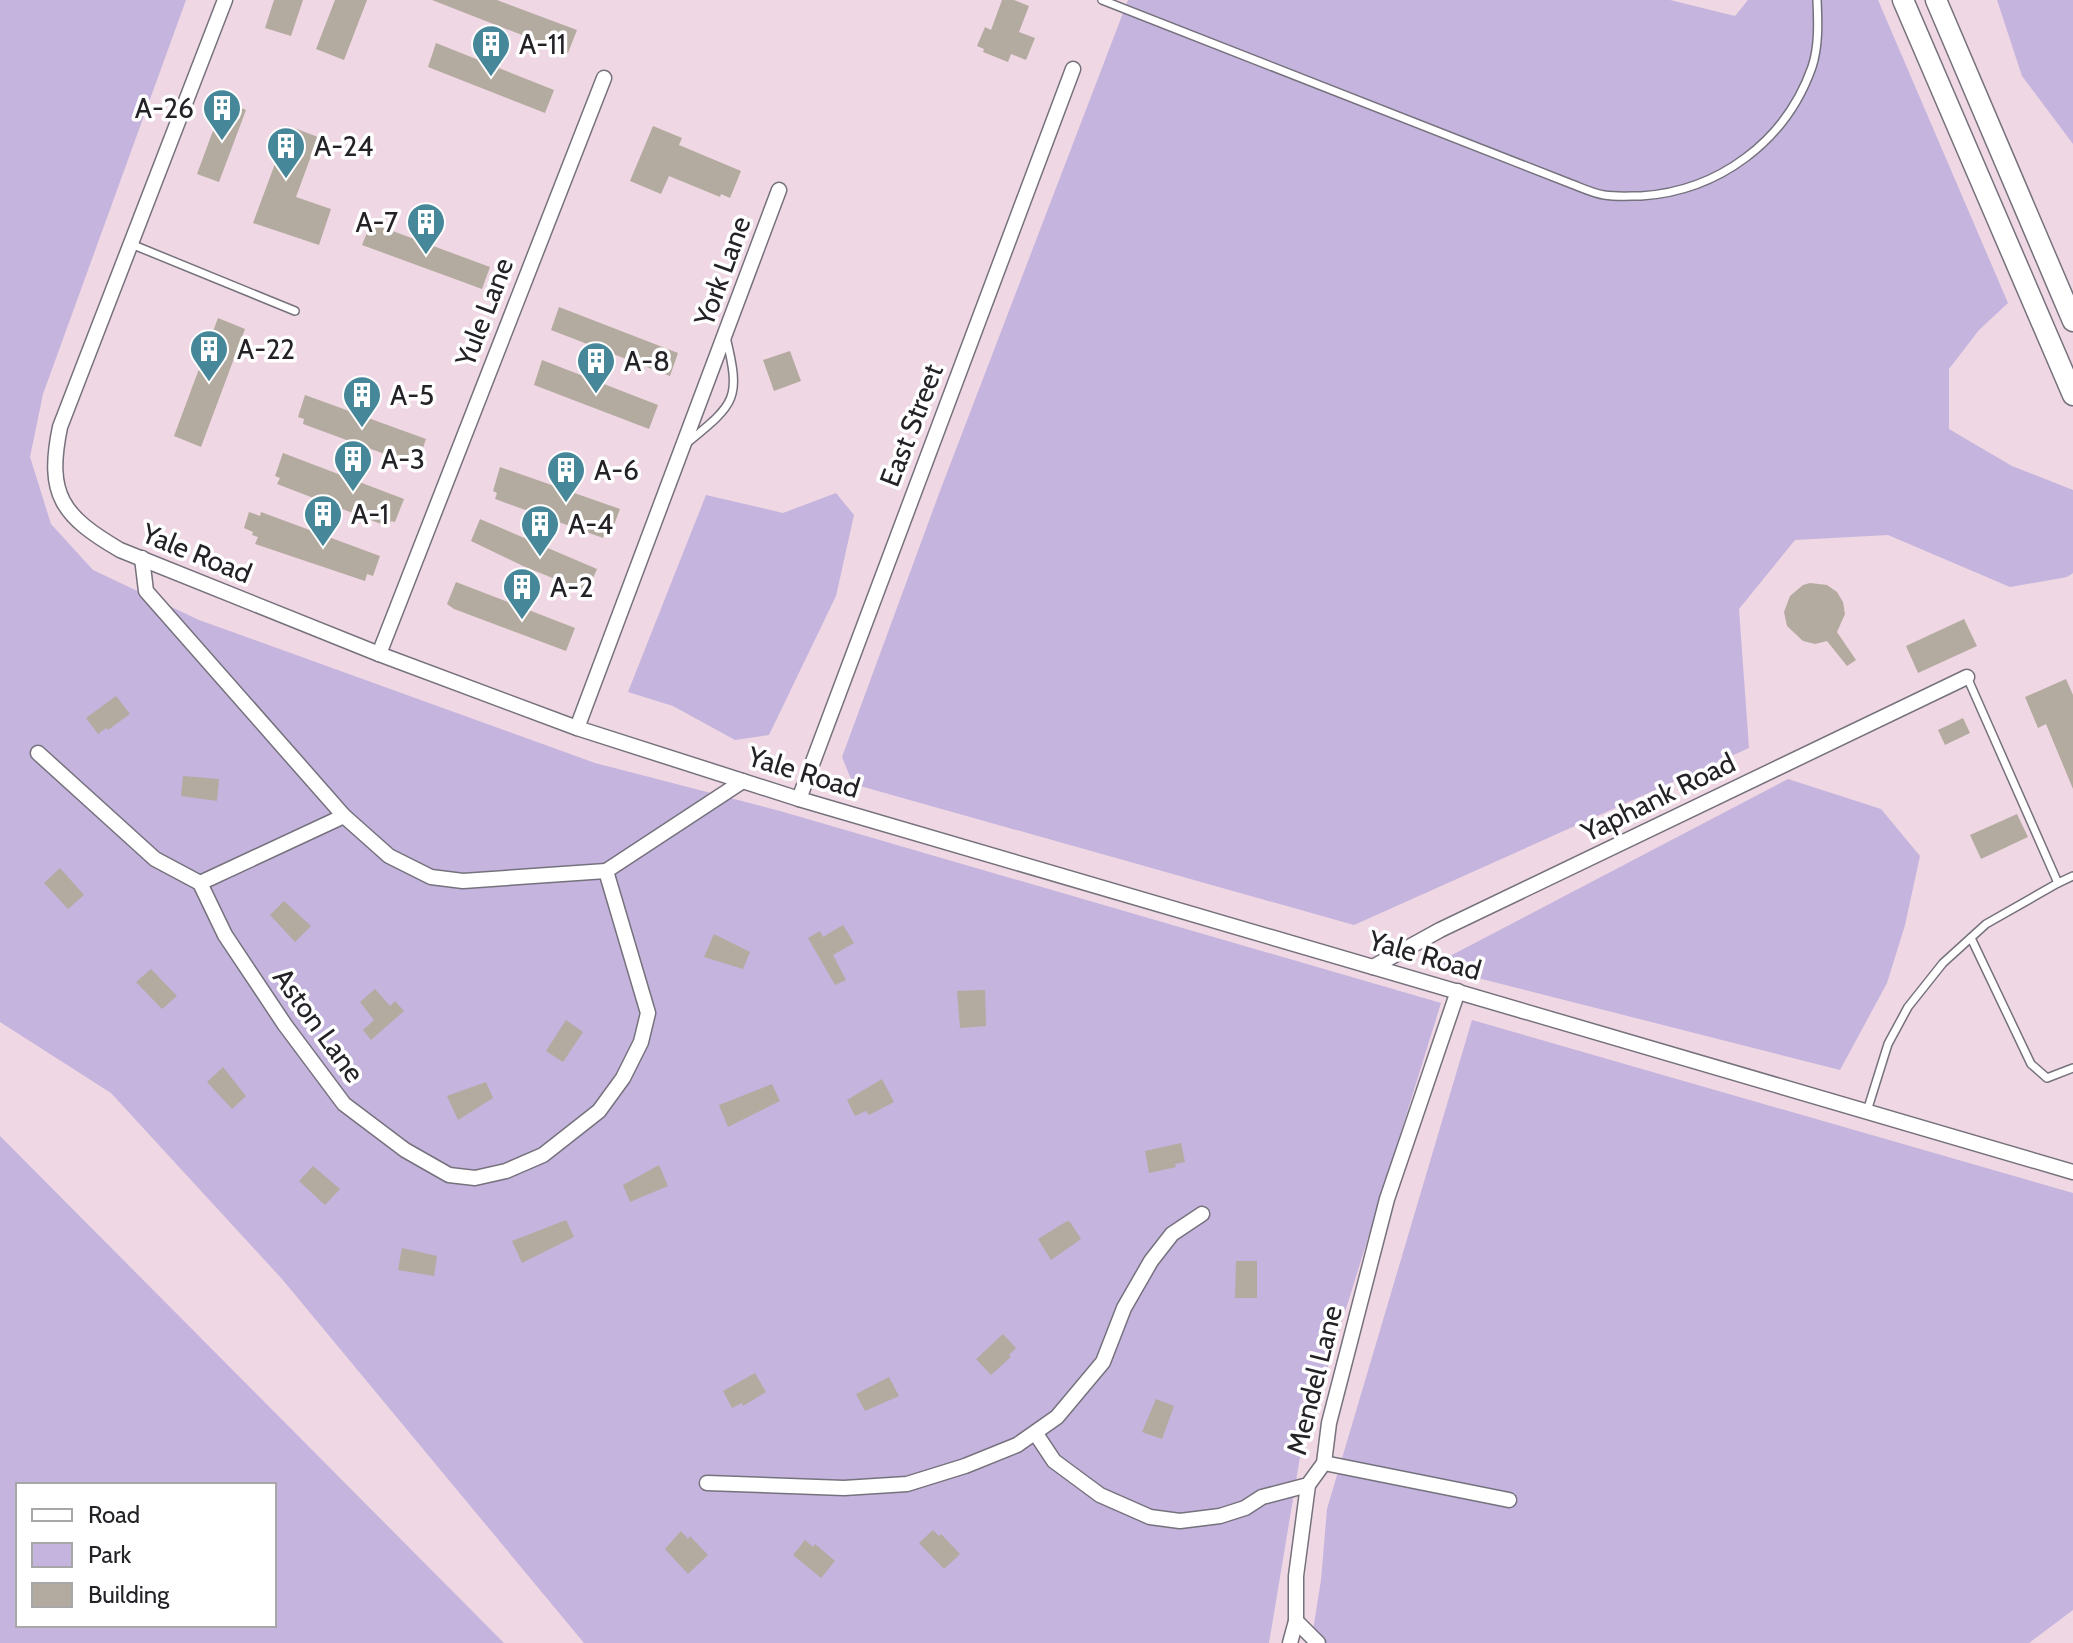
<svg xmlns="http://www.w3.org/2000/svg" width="2073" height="1643" viewBox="0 0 2073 1643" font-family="Cabin,sans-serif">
<rect width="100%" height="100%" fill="#ebe6f3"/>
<path fill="#efd7e3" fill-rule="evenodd" d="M0,0H2073V1643H0ZM18,1485H274V1625H18Z"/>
<g fill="#c4b4de" fill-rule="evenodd">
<polygon points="0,0 186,0 43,394 30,457 51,524 93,570 199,620 595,763 780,811 1441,1003 1300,1457 1269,1643 584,1643 282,1279 111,1093 0,1022"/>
<polygon points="1128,0 1670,0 1735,16 1748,0 1878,0 2008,303 1979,330 1949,369 1949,429 2012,466 2073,490 2073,573 2067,577 2010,587 1888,535 1795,540 1739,609 1749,748 1354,925 853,784 842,757 940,491"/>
<polygon points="1997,0 2073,0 2073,144 2022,76"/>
<polygon points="836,493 854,515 836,596 769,735 735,740 673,706 628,692 706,495 783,513"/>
<polygon points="1788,779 1881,809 1920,856 1905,925 1887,983 1840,1070 1431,966"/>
<polygon points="1472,1020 2073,1193 2073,1610 2029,1643 1311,1643 1321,1580 1327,1509"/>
<path d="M0,1136L504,1643H0ZM18,1485H274V1625H18Z"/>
</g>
<g fill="#b4aba0">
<polygon points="274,0 303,0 291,36 265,28"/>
<polygon points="335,0 367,0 344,60 316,49"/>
<polygon points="432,0 497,0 577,30 568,53"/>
<polygon points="1002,0 1014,0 1029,6 1019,32 1035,38 1026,60 1011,54 1008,62 983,52 984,49 977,46 985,27 991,30"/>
<polygon points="436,43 554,90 545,113 428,67"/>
<polygon points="224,101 246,110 219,182 197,174"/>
<polygon points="289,126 318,137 296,197 331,209 319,245 253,223"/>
<polygon points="653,126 682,138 679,145 741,171 730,198 721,194 720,197 669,176 661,194 630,181"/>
<polygon points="371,223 490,267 482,289 362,245"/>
<polygon points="559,307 678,353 670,376 551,330"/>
<polygon points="218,318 245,329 201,447 174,436"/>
<polygon points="790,351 801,381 774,391 763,360"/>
<polygon points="542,360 658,405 649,429 534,385"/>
<polygon points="305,395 426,439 418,462 403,457 401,460 303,424 304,419 298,417"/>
<polygon points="283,453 404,499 395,522 391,521 389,527 277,484 280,478 275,476"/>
<polygon points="500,467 620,509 611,533 606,531 603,538 495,499 497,493 493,491"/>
<polygon points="249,512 260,516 261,512 380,556 373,576 367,574 365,581 255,544 258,537 252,535 253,532 244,528"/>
<polygon points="480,519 597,569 587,592 523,566 471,541"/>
<polygon points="456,582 575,628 566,651 454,609 447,604"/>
<polygon points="1810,583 1827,585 1837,592 1843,602 1845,614 1837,632 1856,660 1847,666 1827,641 1815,644 1803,641 1787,626 1784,612 1790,596 1803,585"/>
<polygon points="1964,619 1977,646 1918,673 1906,646"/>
<polygon points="2066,679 2073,695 2073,789 2046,724 2038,728 2025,697"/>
<polygon points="116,696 130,714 108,730 106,728 98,734 86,718"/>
<polygon points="1963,718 1970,733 1945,745 1938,730"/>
<polygon points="183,776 219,779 217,801 181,796"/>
<polygon points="2017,814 2028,837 1981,859 1970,835"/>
<polygon points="60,868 84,895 68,909 44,883"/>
<polygon points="284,901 311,926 295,942 270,915"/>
<polygon points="843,925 854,943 833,955 846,980 835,985 808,938 820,931 823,937"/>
<polygon points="714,934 750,952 743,969 704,957"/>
<polygon points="151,969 177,996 162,1009 136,982"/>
<polygon points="375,989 390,1006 395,1001 404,1011 371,1040 363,1030 374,1020 360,1002"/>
<polygon points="985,990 986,1026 960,1028 957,991"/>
<polygon points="566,1020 583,1032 563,1062 546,1051"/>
<polygon points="223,1067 246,1096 232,1109 207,1082"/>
<polygon points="882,1079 894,1102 869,1115 866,1111 855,1116 847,1100"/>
<polygon points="486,1082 493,1098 458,1120 447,1096"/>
<polygon points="772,1084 780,1101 728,1127 719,1105"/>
<polygon points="1181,1143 1185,1162 1175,1164 1176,1167 1149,1173 1145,1151"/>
<polygon points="659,1165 668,1186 630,1202 623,1185"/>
<polygon points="313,1166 340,1189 325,1205 299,1181"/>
<polygon points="566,1220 574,1237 522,1263 512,1241"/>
<polygon points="1067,1221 1070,1222 1081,1239 1051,1260 1038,1239"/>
<polygon points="402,1248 437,1256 434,1276 398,1270"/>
<polygon points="1236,1261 1257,1261 1257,1298 1235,1298"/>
<polygon points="1003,1334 1016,1348 1009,1355 1011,1357 991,1375 976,1359"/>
<polygon points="755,1373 766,1392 743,1406 742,1403 732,1408 723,1391"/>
<polygon points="889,1377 899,1396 865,1411 856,1394"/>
<polygon points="1156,1399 1174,1406 1162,1439 1142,1432"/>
<polygon points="933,1530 939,1536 941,1534 960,1554 944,1569 919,1543"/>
<polygon points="681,1531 688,1539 690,1536 708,1555 688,1574 665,1549"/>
<polygon points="805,1540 813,1547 815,1544 835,1561 821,1578 793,1555"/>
</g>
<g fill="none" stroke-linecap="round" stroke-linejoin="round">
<g stroke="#76727d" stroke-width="10">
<g id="lane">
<path d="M1102,0L1569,183C1580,187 1592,193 1604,195C1616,197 1629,196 1641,196C1719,191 1786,141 1812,67C1819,46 1818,22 1817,0"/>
<polyline points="131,244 295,311"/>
<path d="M687,443C736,403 741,399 726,337"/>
<polyline points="1967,677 2058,883 2073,876"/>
<polyline points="1971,938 2031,1064 2047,1078 2073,1068"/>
<polyline points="1867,1111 1888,1044 1908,1007 1943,963 1986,924 2058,883"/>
</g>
</g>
<g stroke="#76727d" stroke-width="17">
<g id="street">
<path d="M225,0L60,427C46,495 62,516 120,550L379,654L577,728L799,799L2073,1172"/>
<polyline points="379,654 604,78"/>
<polyline points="577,728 779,190"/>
<polyline points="38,753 155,859 200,883 225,935 285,1025 344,1104 405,1150 449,1175 475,1178 506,1171 543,1155 599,1111 623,1078 641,1042 648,1013 606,871 463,881 431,877 389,856 344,816 146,591 142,558"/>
<polyline points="799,799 1073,69"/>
<polyline points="606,871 743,781"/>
<polyline points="200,883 344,816"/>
<polyline points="1373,967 1440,930 1967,677"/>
<polyline points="1036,1434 1054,1461 1100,1495 1150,1517 1180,1521 1220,1516 1245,1508 1262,1497 1308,1485 1324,1463 1329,1423 1387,1199 1458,991"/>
<polyline points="1324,1463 1509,1500"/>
<polyline points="707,1483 844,1488 907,1484 965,1466 1017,1445 1057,1417 1103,1362 1124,1308 1151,1261 1172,1234 1202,1214"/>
<polyline points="1296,1621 1318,1643"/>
<polyline points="1290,1643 1296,1621 1296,1576 1308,1485"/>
</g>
</g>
<g stroke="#76727d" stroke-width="23">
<g id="secondary">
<polyline points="1903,0 2073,395"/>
<polyline points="1936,0 2073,321"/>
</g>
</g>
<use href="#lane" stroke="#fff" stroke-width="7"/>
<use href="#street" stroke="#fff" stroke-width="14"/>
<use href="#secondary" stroke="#fff" stroke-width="20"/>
</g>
<defs>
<g id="building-pin" transform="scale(2)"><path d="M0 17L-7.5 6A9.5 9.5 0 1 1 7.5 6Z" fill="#468899" stroke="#fff"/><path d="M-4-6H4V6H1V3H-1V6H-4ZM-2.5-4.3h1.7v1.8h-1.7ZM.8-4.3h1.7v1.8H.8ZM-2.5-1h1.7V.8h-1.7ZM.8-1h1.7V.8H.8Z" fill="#fff"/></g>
</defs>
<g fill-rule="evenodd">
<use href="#building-pin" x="491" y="44"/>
<use href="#building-pin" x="222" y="108"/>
<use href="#building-pin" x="286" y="146"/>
<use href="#building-pin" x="426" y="222"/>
<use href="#building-pin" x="209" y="349"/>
<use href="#building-pin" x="596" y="361"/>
<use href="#building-pin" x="362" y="395"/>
<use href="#building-pin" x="353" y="459"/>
<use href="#building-pin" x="566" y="470"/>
<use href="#building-pin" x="323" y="514"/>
<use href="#building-pin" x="540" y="524"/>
<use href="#building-pin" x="522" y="587"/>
</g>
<g text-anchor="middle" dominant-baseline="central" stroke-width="7" stroke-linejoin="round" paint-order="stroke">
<g font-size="28" fill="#242227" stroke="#fff" text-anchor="start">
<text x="519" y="44">A-11</text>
<text x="194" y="108" text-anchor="end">A-26</text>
<text x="314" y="146">A-24</text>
<text x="398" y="222" text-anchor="end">A-7</text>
<text x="237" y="349">A-22</text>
<text x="624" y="361">A-8</text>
<text x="390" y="395">A-5</text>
<text x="381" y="459">A-3</text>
<text x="594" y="470">A-6</text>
<text x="351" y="514">A-1</text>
<text x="568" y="524">A-4</text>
<text x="550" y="587">A-2</text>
</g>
<g font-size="28" fill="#242227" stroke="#fff">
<text transform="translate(722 271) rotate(-70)">York Lane</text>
<text transform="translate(484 312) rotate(-69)">Yule Lane</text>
<text transform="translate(911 425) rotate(-69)">East Street</text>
<text transform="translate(197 553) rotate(22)">Yale Road</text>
<text transform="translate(804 772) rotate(17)">Yale Road</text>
<text transform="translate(1658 797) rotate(-26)">Yaphank Road</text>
<text transform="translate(1425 955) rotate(16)">Yale Road</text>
<text transform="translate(319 1025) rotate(54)">Aston Lane</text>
<text transform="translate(1314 1380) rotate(-76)">Mendel Lane</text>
</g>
</g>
<rect x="16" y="1483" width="260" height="144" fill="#ffffff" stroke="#a7a7a9" stroke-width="2"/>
<rect x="32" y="1509" width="40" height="12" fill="#ffffff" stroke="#a7a7a9" stroke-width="2"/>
<text x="88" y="1523" font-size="24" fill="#242227">Road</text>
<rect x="32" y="1543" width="40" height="24" fill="#c4b4de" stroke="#a7a7a9" stroke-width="2"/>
<text x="88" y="1563" font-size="24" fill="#242227">Park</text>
<rect x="32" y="1583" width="40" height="24" fill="#b4aba0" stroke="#a7a7a9" stroke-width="2"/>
<text x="88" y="1603" font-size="24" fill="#242227">Building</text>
</svg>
